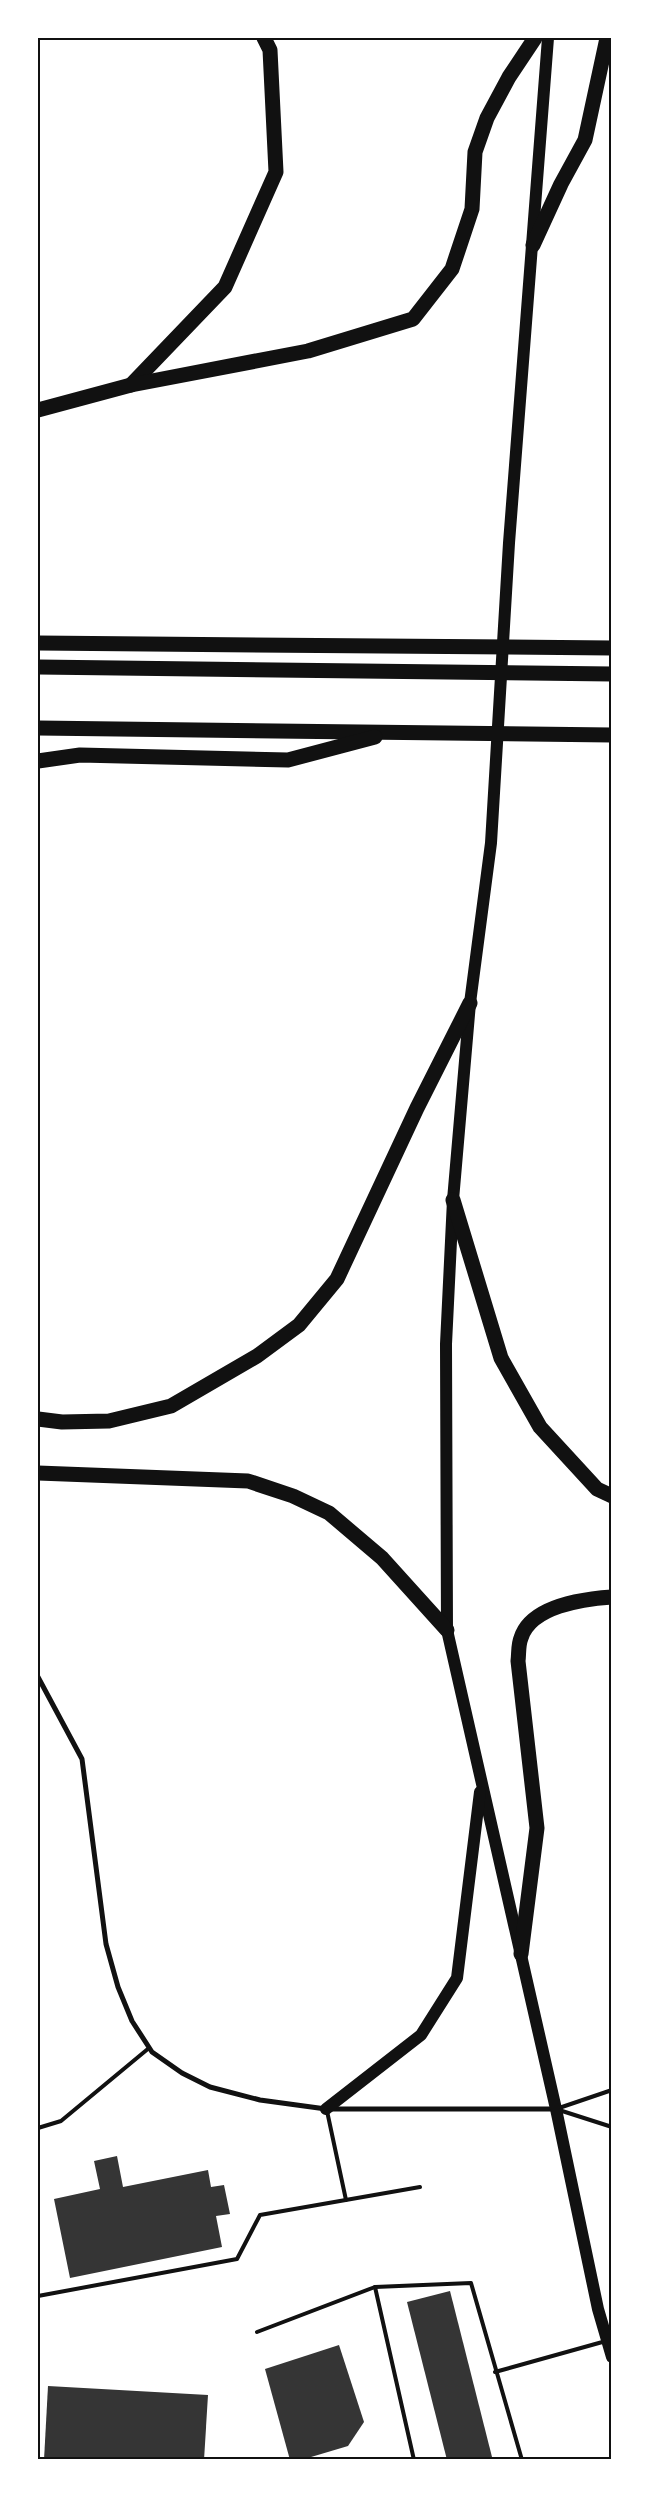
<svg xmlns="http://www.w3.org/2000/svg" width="649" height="2497" viewBox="0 0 649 2497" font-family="'Source Sans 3',sans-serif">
<rect width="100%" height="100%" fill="#fff"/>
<g fill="#353535">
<polygon points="117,2156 123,2187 208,2170 211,2187 224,2185 230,2214 216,2216 222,2247 70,2278 54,2199 100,2189 94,2161"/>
<polygon points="450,2291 492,2457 484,2460 447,2460 407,2302"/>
<polygon points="339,2345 364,2422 348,2446 301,2460 290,2460 265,2369"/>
<polygon points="48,2386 208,2395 204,2460 44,2460"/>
</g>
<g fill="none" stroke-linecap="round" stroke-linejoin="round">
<g stroke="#111" stroke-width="4">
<polyline points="559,2108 612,2090"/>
<polyline points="559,2110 612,2127"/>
<polyline points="327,2111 346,2200"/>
<polyline points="38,2128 61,2121 149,2048"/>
<polyline points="375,2287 414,2460"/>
<polyline points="38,2296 237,2259 260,2215 420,2187"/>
<polyline points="257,2332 375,2287 471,2283 522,2460"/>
<polyline points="495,2372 606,2341"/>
</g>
<polyline stroke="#111" stroke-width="5" points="38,1677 82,1759 106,1944 118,1987 132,2021 152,2052 182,2073 210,2087 260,2100 326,2109 556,2109"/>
<g stroke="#111" stroke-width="12">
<polyline points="548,38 509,543 491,843 470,1003 453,1200 446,1344 447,1630 556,2109 598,2309 612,2357"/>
<polyline points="326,2109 421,2035 457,1978 480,1792"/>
</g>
<g stroke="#111" stroke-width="15">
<polyline points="533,245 561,184 585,140 607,38"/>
<polyline points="131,385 225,287 276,172 270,50 264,38"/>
<polyline points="38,410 131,385 308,351 413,319 452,269 472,209 475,152 487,118 509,77 535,38"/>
<polyline points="38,643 612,648"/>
<polyline points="38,667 612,674"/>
<polyline points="38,728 612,735"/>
<polyline points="38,761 80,755 288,760 375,737"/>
<polyline points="453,1200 501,1358 540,1427 597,1489 612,1496"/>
<polyline points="38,1419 62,1422 109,1421 171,1406 257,1356 299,1325 337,1279 417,1108 470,1003"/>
<polyline points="38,1473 248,1481 293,1496 329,1513 382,1558 447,1630"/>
<path d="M521,1954L537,1828L518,1661C519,1654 518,1645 521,1638C531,1606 583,1599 612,1597"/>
</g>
</g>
<rect width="649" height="2497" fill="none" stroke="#ffffff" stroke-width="78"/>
<rect x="39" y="39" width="571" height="2419" fill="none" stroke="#111" stroke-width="2"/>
</svg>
